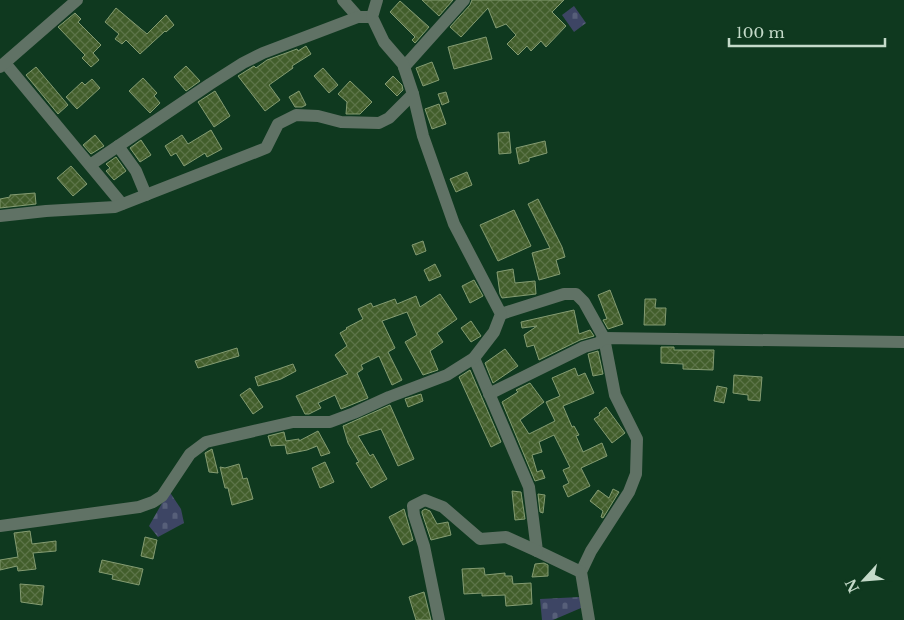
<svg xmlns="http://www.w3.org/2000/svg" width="904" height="620" viewBox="0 0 904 620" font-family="'Libre Baskerville',serif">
<defs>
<pattern id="cemetery-stones" width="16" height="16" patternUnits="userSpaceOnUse" patternTransform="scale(1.25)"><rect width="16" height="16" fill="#3d4564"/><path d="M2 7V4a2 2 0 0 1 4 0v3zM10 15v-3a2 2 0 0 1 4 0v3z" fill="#575f79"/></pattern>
<pattern id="building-cross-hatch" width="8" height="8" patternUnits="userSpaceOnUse" patternTransform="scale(1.25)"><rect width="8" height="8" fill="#425e2b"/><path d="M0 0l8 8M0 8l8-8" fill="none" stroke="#5c7448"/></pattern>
</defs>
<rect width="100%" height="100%" fill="#0f391f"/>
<g fill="url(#cemetery-stones)">
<polygon points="574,6 586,23 574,32 562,15"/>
<polygon points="169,491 181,509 184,523 158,537 149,526"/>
<polygon points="580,597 581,608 553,620 542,620 540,599"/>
</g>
<g fill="url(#building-cross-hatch)" stroke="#849c72">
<polygon points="422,0 453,0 439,16"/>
<polygon points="472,0 564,0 552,12 566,26 546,47 541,41 531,51 527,46 518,55 507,44 516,35 506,24 496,28 488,8 461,37 450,27 470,5"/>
<polygon points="400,1 429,27 415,43 412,40 415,37 390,12"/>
<polygon points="116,8 147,34 166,15 174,25 166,32 165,31 140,54 126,40 122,44 115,39 119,34 105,22"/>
<polygon points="75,13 81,19 78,22 101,45 93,53 99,60 91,67 82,58 85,55 58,27"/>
<polygon points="486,37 492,59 454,69 448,47"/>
<polygon points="306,46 311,54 292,66 293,68 269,85 280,100 265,111 238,76 254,66 256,68 267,60 297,49 298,51"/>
<polygon points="432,62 439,80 423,86 416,68"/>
<polygon points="186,66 200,81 186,91 174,77"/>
<polygon points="36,67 68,105 58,114 26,75"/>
<polygon points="323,68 338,85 329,93 314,76"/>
<polygon points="393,76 402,85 403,90 397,96 385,84"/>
<polygon points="143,78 157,93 154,96 160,103 150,113 129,91"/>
<polygon points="92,79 100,88 77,109 66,97 82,82 85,85"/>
<polygon points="350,81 372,102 360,114 346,114 347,102 338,94"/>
<polygon points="215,91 230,116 214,127 198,102"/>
<polygon points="299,91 306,105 302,107 295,107 289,97"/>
<polygon points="446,92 449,102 442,105 438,94"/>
<polygon points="439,104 446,124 432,129 425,109"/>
<polygon points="211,130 222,149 207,157 205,153 184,166 176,153 171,156 165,146 182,135 188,144"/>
<polygon points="509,132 511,153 499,154 498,133"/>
<polygon points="95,135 104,146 91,154 83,145"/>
<polygon points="141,140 151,155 140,162 130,148"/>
<polygon points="545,141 547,153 529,158 529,161 519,164 516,148"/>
<polygon points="116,157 126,171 114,180 106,171 110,168 106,164"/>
<polygon points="71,166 87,184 73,196 57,178"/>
<polygon points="467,172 472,185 456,192 450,179"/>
<polygon points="35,193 36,204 0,208 0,199 10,197 10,195"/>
<polygon points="538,199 562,247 565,257 556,260 560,274 539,280 532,253 550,248 528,204"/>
<polygon points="514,210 531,246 498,261 480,225"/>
<polygon points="423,241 426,251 416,255 412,245"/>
<polygon points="435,264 441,276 429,281 424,270"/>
<polygon points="513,269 515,283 535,281 536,294 502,298 500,294 497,272"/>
<polygon points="474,280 483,296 470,303 462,286"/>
<polygon points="610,290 623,324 608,329 603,320 607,319 598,295"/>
<polygon points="440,294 457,319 437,333 443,342 430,351 438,370 423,375 405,342 417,335 407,312 382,321 395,348 388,352 402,380 392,385 379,356 361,365 363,369 357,373 368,398 341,409 335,395 318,403 321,408 309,414 305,414 296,396 348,374 335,355 347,346 340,333 347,329 346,328 363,319 358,309 371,303 373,307 395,299 397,304 416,296 420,307"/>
<polygon points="645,299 656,299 655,308 666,308 665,325 644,325"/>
<polygon points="574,310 579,334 590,330 594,336 580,340 539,360 534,345 527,347 524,335 537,326 522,328 521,322"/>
<polygon points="471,321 481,336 471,342 461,328"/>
<polygon points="661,347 674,347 674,350 714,350 713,370 683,369 683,364 661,363"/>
<polygon points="237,348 239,356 198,368 195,361"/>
<polygon points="505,349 518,366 493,383 485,363"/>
<polygon points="598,351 603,374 593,376 588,354"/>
<polygon points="293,364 296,371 281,379 258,386 255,377"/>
<polygon points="575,368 578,376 585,373 594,393 563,406 572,427 574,426 579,435 576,436 583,452 602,443 607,456 581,468 590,486 568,497 563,486 569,483 563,470 570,467 554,435 539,442 542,452 532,455 537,472 542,470 545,478 535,481 502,402 518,392 516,390 530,383 544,402 520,420 529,434 555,421 546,402 560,396 552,378"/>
<polygon points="470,370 501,442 491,447 459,377"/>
<polygon points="734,375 762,377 760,401 748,400 748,395 733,393"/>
<polygon points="717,386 727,388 724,403 714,401"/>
<polygon points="250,388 263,407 253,414 240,395"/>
<polygon points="421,394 423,401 408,407 405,399"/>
<polygon points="390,405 414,459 398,466 381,429 358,436 370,456 373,454 387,479 371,488 356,463 359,462 348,443 343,426"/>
<polygon points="606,407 625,433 612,443 594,419 600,415 599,413"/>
<polygon points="318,431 330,453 321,456 317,446 307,450 287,454 285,445 271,446 268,436 284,432 286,441 299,439 299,441"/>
<polygon points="212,449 218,473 209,472 205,453"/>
<polygon points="325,462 334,482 320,488 312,468"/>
<polygon points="239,464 243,479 247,478 253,499 232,505 228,488 225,488 220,467 225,468"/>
<polygon points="613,489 619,492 603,518 601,517 603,511 590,501 598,490 609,498"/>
<polygon points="512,491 521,492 525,519 515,520"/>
<polygon points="538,494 545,495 543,513 540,512"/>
<polygon points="404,509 413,540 403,545 389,517"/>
<polygon points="425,509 430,511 437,524 448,522 451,535 431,540 422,513 422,511"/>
<polygon points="30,531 32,544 56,541 56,551 33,553 36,569 18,571 17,566 0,570 0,560 18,557 14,533"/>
<polygon points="145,537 157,540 153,559 141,556"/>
<polygon points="102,560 143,569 139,585 112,579 113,575 99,572"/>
<polygon points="544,563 548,565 548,576 532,577 535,564"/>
<polygon points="484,568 485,575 505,573 505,576 512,576 513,584 531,583 532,604 506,606 505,595 482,596 482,593 464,594 462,569"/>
<polygon points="20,584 44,586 42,605 21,602"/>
<polygon points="424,592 431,620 416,620 409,597"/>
</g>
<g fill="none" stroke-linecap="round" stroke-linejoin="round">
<g stroke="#607265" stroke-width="12">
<polyline points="343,0 358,17"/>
<polyline points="5,63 122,204"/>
<polyline points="0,67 77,0"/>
<polyline points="404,67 464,0"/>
<polyline points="118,146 136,171 146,195"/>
<polyline points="90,165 210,84 243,63 263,53 358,17 372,17"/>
<polyline points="0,216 46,211 115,207 266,148 278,124 296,115 318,116 341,122 379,123 389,118 413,94"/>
<polyline points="501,314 564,294 576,294 584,302 604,338 615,395 637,439 636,474 629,492 591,551 581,572 589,620"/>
<polyline points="474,358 529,487 537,551 581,572"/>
<polyline points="489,394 584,347 598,343 604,338 904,342"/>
<polyline points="0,526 139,507 153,502 162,496 190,454 206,442 293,422 330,422 354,413 389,397 447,375 474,358 494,332 501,314 454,224 423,136 413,94 403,64 384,42 372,17 377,0"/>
<polyline points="439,620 424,546 414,515 413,506 425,500 443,507 480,539 506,537 537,551"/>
</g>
</g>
<g transform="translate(864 580) rotate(244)" stroke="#0f391f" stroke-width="4" paint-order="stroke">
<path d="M0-4L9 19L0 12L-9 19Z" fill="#c4dac9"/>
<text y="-8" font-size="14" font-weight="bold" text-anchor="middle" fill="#c4dac9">N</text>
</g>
<path d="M729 38v8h156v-8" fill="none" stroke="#c4dac9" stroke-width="2.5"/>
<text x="736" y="38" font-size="15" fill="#c4dac9" stroke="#0f391f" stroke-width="4" paint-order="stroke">100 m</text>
</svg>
